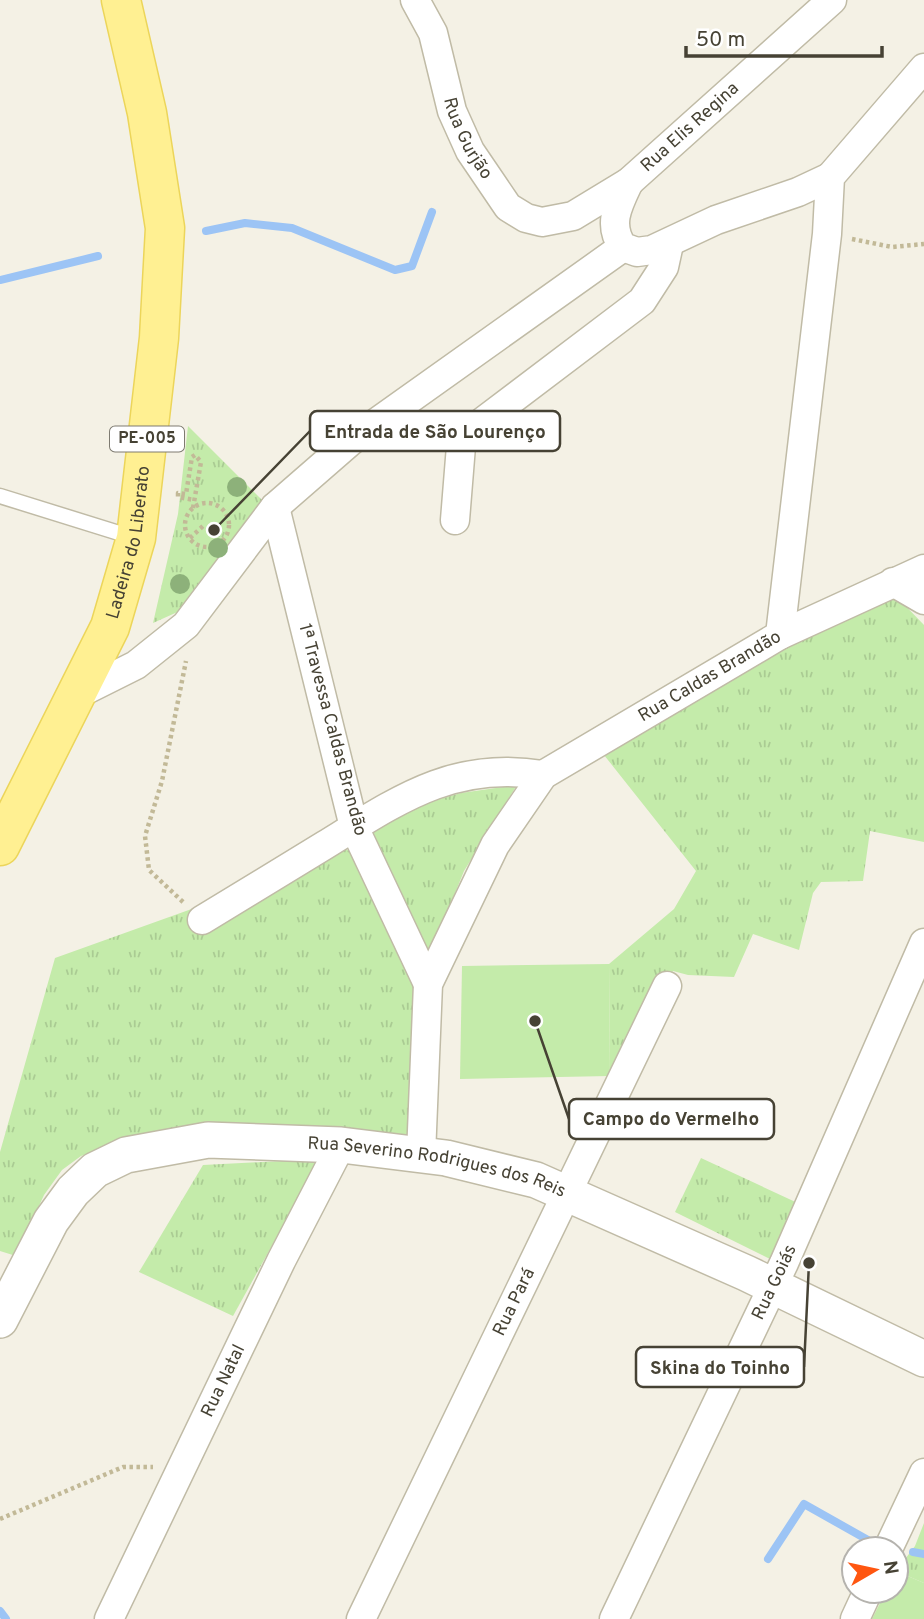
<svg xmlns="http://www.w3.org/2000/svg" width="924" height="1619" viewBox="0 0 924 1619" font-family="Overpass,sans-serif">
<defs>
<pattern id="grass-tufts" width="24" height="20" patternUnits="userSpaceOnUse" patternTransform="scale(1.75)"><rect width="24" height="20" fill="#c4ebaa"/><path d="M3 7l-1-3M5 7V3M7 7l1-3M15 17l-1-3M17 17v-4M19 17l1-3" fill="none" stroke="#aacb93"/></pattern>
</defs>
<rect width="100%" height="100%" fill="#f4f1e5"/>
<g fill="url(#grass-tufts)">
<polygon points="188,426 270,508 182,610 153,623 178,514"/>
<polygon points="895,595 924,625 924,842 870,831 863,881 821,882 813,893 799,950 753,934 734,977 688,975 673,971 610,1076 609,964 674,909 696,871 604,755 799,641"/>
<polygon points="517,785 464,871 426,965 364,833 411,807 461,793"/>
<polygon points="341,850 350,850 416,975 412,1130 407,1136 197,1124 151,1132 81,1156 62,1170 44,1195 16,1256 0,1251 0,1152 55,958 225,897"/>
<polygon points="701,1158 802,1205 778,1263 675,1212"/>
<polygon points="320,1159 233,1316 139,1272 203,1165"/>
<polygon points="924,1523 924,1583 896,1571 915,1546"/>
</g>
<g fill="#c4ebaa">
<polygon points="609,964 610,1076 460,1079 462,966"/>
<polygon points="896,1571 924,1583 924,1619 872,1619 886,1591 896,1591"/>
</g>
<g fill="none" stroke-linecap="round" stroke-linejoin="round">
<g stroke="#9cc4f5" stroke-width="8">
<polyline points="206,231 245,223 292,228 395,270 412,266 432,212"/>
<polyline points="0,280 98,256"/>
<polyline points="913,1552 924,1554"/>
<polyline points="768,1559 804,1504 875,1544"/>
<polyline points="0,1611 6,1619"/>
</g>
<g stroke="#c0bba6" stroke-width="17">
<polyline id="service" points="0,496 135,538"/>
</g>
<g stroke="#c0bba6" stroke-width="31">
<g id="minor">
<path id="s1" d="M415,0L433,33L452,111L470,151L508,207L526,218L542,222L573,216L629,182L832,0"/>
<path d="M629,182C618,205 607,225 623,247L637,252L652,250L716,220L798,192L830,177"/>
<polyline points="275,507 354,827 428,984"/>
<polyline points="455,520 461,446 469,432 642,301 664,267 669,244"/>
<polyline points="893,582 924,600"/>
<polyline points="780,635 924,569"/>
<polyline points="78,694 136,665 186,625 275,507 352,440 623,247"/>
<path d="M202,920C243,895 284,870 325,845C398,800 454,760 543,775"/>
<path id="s2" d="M421,1155L428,984L495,845L543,775L780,635L827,234L830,177L924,68"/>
<polyline points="888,1549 924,1473"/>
<path id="s3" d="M109,1619L281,1261L341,1145"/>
<path id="s4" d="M361,1619L667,986"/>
<path id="s5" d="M614,1619L784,1263L924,943"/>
<polyline points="855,1619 868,1591"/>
</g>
</g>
<g stroke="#c0bba6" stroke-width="38">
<g id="tertiary">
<path id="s6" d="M0,1320L51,1221L73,1191L95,1170L126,1155L208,1140L341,1145L446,1158L536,1180L746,1273L924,1359"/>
</g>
</g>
<g stroke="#ecd55a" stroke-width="41">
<g id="primary">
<path id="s7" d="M0,846L110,627L136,538L159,338L165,228L147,113L121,0"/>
</g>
</g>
<g stroke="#c2b997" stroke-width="4.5" stroke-dasharray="3.5 3.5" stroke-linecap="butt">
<polyline points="852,239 892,247 924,244"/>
<circle cx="207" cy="525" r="22"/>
<polyline points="193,508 201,462 195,455 192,457 186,494 178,493 178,497 194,500"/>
<polyline points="190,538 203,526"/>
<polyline points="183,902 149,870 145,836 162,781 186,661"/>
<polyline points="0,1519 123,1467 153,1467"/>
</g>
<use href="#service" stroke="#fff" stroke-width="14"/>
<use href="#minor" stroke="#fff" stroke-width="28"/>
<use href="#tertiary" stroke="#fff" stroke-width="35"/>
<use href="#primary" stroke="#fff092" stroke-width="38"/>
</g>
<g fill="#8db17a">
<circle cx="237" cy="487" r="10"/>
<circle cx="218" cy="548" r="10"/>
<circle cx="180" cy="584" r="10"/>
</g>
<g text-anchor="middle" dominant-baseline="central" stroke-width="5" stroke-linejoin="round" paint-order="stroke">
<rect fill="#fff" stroke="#7e7b71" stroke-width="2" x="110" y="426.5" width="74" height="25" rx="5"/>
<g font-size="16" font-weight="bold" fill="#464234">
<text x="147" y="439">PE-005</text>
</g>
<g font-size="18" fill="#464234" stroke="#fff">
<text stroke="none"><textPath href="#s1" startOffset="446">Rua Elis Regina</textPath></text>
<text stroke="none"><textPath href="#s1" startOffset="149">Rua Gurjão</textPath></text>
<text stroke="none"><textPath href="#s7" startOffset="332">Ladeira do Liberato</textPath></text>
<text stroke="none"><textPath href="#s2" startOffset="604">Rua Caldas Brandão</textPath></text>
<text transform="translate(332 730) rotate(75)">1ª Travessa Caldas Brandão</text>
<text stroke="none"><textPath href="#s6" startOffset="528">Rua Severino Rodrigues dos Reis</textPath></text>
<text stroke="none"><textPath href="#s5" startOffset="373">Rua Goiás</textPath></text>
<text stroke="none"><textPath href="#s4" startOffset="352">Rua Pará</textPath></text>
<text stroke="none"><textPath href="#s3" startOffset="264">Rua Natal</textPath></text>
</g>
</g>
<path fill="none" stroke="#464234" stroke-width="2.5" d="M214 530L310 431M535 1021L569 1119M809 1263L804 1367"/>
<g fill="#464234" stroke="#fff" stroke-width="2.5">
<circle cx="214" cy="530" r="7"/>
<circle cx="535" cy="1021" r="7"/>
<circle cx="809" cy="1263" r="7"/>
</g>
<g fill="#fff" stroke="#464234" stroke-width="2.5">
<rect x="310" y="411" width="250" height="40" rx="7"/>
<rect x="569" y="1099" width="205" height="40" rx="7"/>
<rect x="636" y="1347" width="168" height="40" rx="7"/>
</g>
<g font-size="19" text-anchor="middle" font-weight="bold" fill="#464234">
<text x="435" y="438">Entrada de São Lourenço</text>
<text x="671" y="1125">Campo do Vermelho</text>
<text x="720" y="1374">Skina do Toinho</text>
</g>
<g transform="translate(875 1570) rotate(81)"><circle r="33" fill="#ffffff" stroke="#b5b3ae" stroke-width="2"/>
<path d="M0-5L12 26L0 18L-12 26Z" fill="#ff5610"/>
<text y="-10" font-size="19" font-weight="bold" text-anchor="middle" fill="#464234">N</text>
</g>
<path d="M686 46v10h196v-10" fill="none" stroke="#464234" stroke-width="3.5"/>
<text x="696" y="46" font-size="21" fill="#464234" stroke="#ffffff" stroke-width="5" paint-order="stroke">50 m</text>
</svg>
